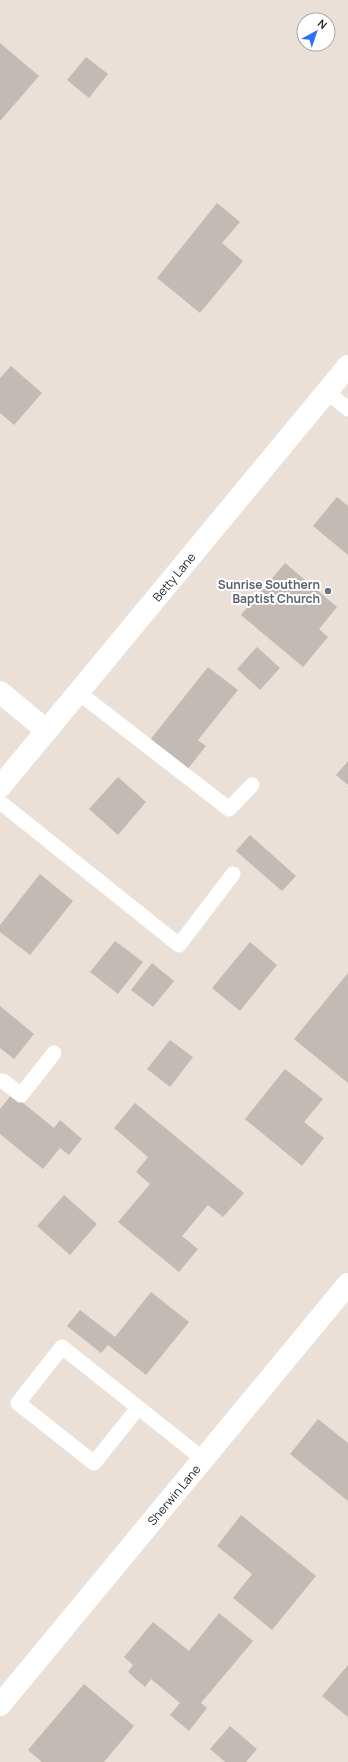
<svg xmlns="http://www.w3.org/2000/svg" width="348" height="1762" viewBox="0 0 348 1762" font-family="Manrope,sans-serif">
<rect width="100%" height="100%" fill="#ebe0d7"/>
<g fill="#c2bab4">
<polygon points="0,43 39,76 0,121"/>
<polygon points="86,57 108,74 89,98 67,80"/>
<polygon points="217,203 240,222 222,243 243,261 200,313 157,278"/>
<polygon points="11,366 42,393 14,425 0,413 0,378"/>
<polygon points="337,497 348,506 348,555 313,526"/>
<polygon points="285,563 337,607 319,629 328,637 303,667 241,615"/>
<polygon points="257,647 280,668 260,690 237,669"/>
<polygon points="208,667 238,690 198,740 206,746 187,770 150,740"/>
<polygon points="348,761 348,785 336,775"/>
<polygon points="118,777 146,802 118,835 89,809"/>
<polygon points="250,835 296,876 282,891 236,851"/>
<polygon points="40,874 73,901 30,955 0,932 0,925"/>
<polygon points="115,941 143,962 118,994 90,972"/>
<polygon points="250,942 277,965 240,1011 212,988"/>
<polygon points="152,963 174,981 153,1007 131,990"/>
<polygon points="348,973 348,1083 294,1039"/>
<polygon points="0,1006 34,1034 14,1059 0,1048"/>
<polygon points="170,1040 193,1057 170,1087 147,1069"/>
<polygon points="285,1069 323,1099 304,1122 324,1138 302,1166 245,1119"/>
<polygon points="12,1094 54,1128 60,1120 82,1139 69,1155 60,1148 43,1169 0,1134 0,1109"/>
<polygon points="135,1103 244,1193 223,1217 208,1205 182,1236 198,1249 179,1272 118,1222 150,1184 136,1172 148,1157 114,1128"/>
<polygon points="64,1195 97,1224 70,1255 37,1226"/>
<polygon points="151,1292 189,1322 146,1375 108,1345 101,1353 67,1326 80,1310 115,1337"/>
<polygon points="318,1419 348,1443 348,1501 290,1454"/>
<polygon points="241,1515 316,1576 272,1630 233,1598 252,1574 217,1546"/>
<polygon points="219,1613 253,1641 201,1703 207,1708 189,1731 170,1715 180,1703 151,1679 145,1687 128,1672 133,1665 124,1657 153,1622 189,1651"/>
<polygon points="348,1665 348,1717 322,1696"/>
<polygon points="84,1684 134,1726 104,1762 42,1762 28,1750"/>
<polygon points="230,1726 257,1749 246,1762 225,1762 210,1749"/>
</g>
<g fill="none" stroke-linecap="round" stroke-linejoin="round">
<g stroke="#fff" stroke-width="15">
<polyline points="327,392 348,409"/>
<polyline points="79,693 229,809 252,785"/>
<polyline points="0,802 179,945 233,874"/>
<polyline points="0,1081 3,1081 21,1095 54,1053"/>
<polyline points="138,1408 94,1463 18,1403 62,1347 203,1459"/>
</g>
<g stroke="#fff" stroke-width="22">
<polyline points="0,692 47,731"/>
<polyline points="0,1705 348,1284"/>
</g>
<polyline stroke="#fff" stroke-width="22" points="0,787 348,366"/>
</g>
<circle fill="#6b7280" stroke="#fff" stroke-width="1.5" cx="328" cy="591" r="4"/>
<g text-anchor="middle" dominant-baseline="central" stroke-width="4" stroke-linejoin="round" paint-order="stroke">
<g font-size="12" fill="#272727" stroke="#fff">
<text transform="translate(174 577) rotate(-50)">Betty Lane</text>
<text transform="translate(174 1495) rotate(-50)">Sherwin Lane</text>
</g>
<g font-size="12" font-weight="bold" fill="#5b616d" stroke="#fff" text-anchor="end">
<text x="320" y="584">Sunrise Southern<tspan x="320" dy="14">Baptist Church</tspan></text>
</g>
</g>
<g transform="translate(316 32) rotate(40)"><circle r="19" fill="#ffffff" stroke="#a9a9a9"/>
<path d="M0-3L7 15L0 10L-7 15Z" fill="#2f6eff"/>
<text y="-6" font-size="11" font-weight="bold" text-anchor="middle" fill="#272727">N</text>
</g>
</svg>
